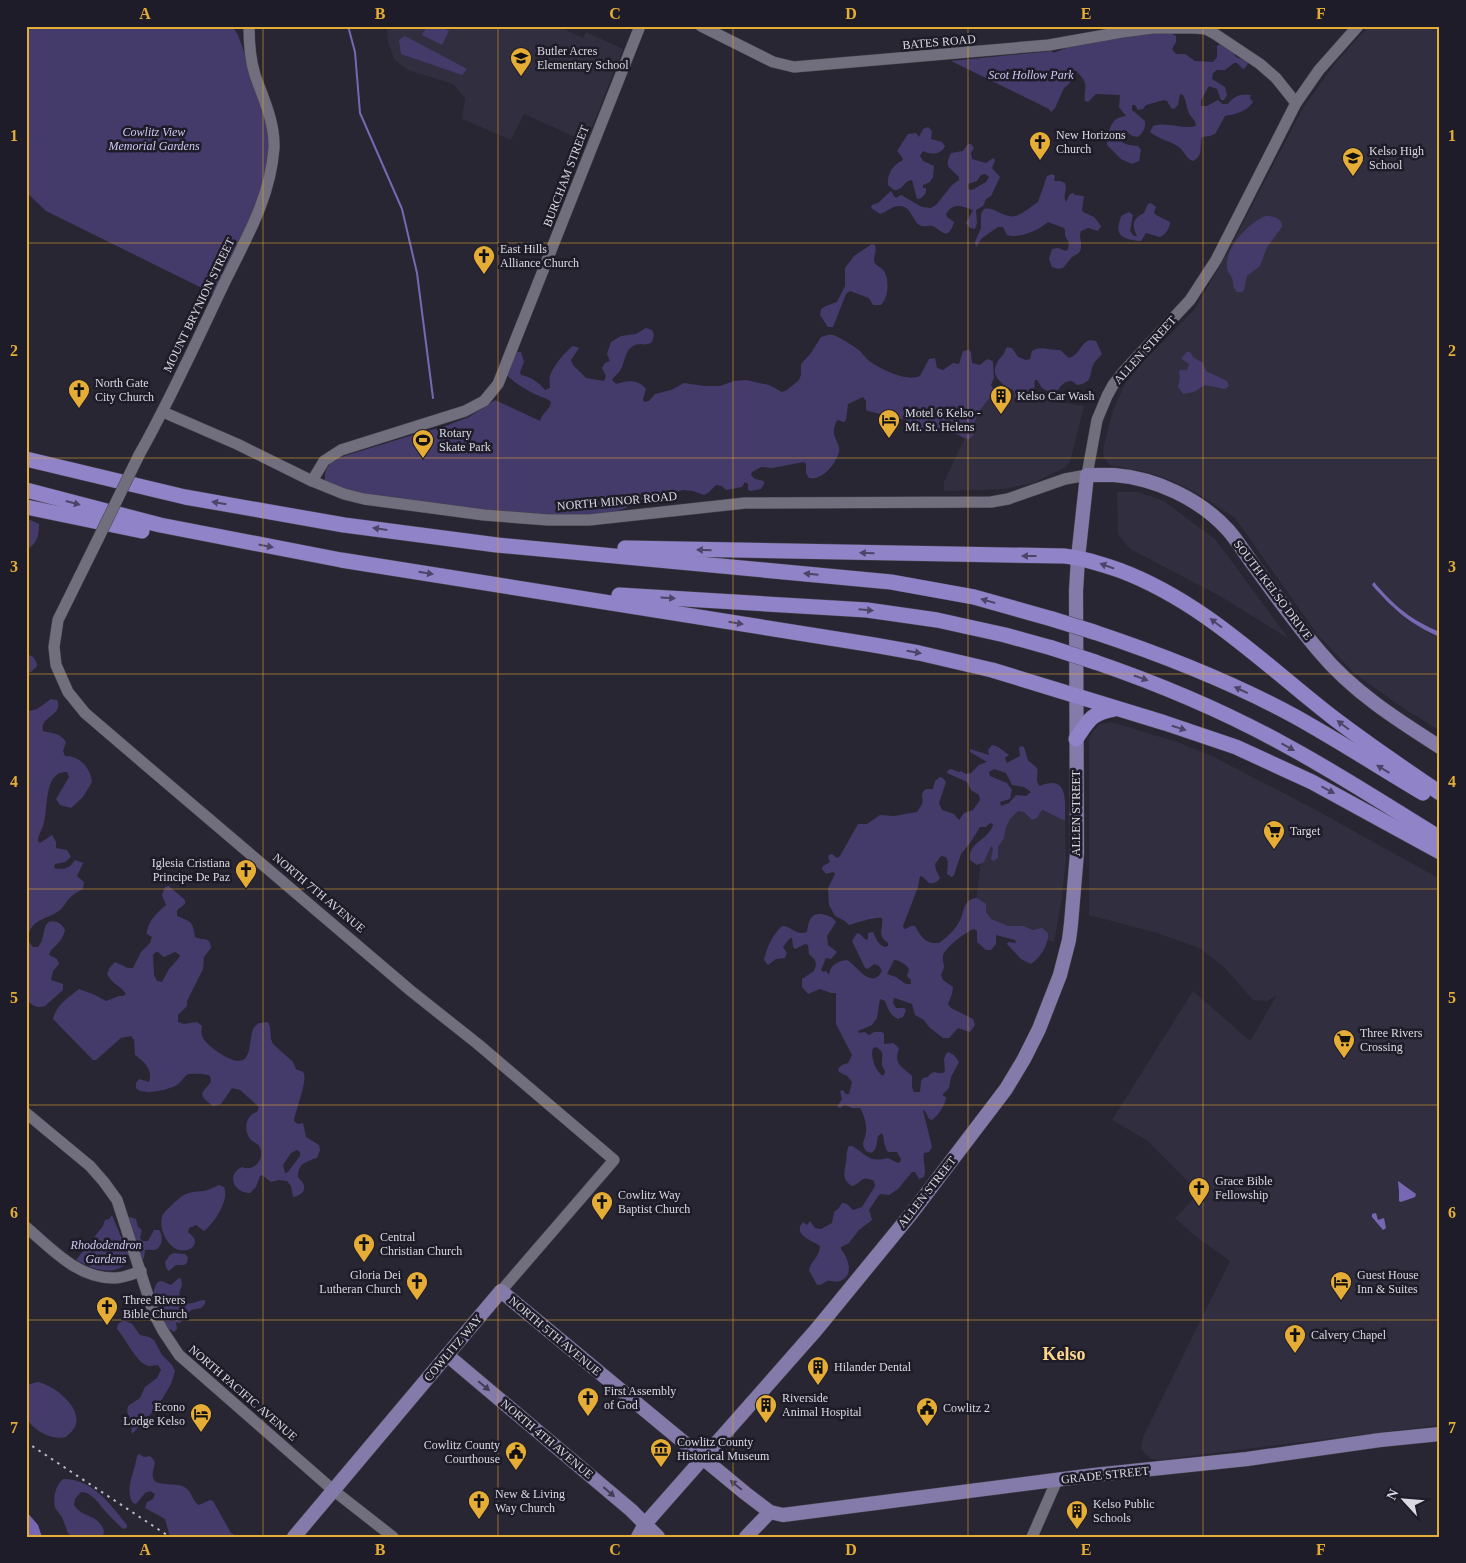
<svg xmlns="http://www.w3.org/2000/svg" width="1466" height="1563" viewBox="0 0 1466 1563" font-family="'Times New Roman',serif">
<rect width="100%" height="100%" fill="#282632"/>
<g fill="#312e3f">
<polygon points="387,26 558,26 583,38 586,32 623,49 586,142 524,114 511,140 462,119 465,98 453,84 408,70 401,65 394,59 388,42"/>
<polygon points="1369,26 1440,26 1440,731 1400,706 1354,673 1317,634 1235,518 1198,494 1175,482 1147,472 1110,465 1104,458 1103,449 1113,410 1125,384 1141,364 1195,309 1231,246 1303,108 1337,61"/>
<polygon points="987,391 1084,406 1070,462 1064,468 1033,483 1003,489 944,491 944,482"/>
<polygon points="1117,492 1138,492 1164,501 1216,540 1288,638 1218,595 1130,549 1118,534"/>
<polygon points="1111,722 1177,742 1212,756 1316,810 1440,879 1440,1425 1158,1460 1151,1459 1145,1454 1141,1448 1143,1437 1230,1261 1195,1236 1175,1218 1199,1193 1148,1141 1112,1120 1193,991 1250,1041 1277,995 1267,1001 1253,1000 1224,967 1199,948 1157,933 1089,915 1089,739 1094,730 1100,724"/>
<polygon points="1021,801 1065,821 1066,859 1062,898 1054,942 974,920 982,851"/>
</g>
<g fill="#453b6a" fill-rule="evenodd">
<path d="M26,26H232L238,35C248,63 259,90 266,118C280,174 237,245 214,294L46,211L26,192Z"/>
<polygon points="427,26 439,26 449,31 442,45 422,35"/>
<path d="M1169,32L1176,36V42L1172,49L1176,54H1185L1195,61L1213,62L1217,57V46L1222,43L1230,47L1236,57L1247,61L1248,64L1245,68L1243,69L1237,63H1234L1225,70H1217L1213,73L1212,79L1225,87L1227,95L1224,100H1221L1217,89L1209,86L1201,100V106H1207L1218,100L1222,104H1228C1233,96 1242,93 1251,95L1250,98L1253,102C1246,112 1236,114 1225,116L1215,134L1210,136L1202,137C1199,146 1204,156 1193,161C1185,158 1185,152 1179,147C1170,141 1159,139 1150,132L1153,126C1168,121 1182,130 1196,126C1195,120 1193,119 1190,115C1186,109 1187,101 1183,95L1180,94L1178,105L1174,109L1171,108L1167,101L1164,100L1146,105L1143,109L1138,110L1135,105H1132V110L1145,121C1146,127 1143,133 1138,137L1132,136L1125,130H1123L1120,135L1123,143L1129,145L1138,146L1141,150L1139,161L1132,164L1121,159L1107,145C1107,137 1109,123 1118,118C1120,117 1123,117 1126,116L1119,107L1120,95L1096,94L1088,102L1085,101C1083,90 1090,85 1079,74C1076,70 1074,70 1068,70L1066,75L1071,77L1070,83L1064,88L1055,108L1051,112L1049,109L951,61L1052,51L1053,53L1105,34Z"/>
<polygon points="405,36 467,69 462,75 401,54 399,40"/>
<path d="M928,127L932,131L931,139L942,142L945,146C941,155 931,155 923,151L920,156L923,161L934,166L933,177L930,182L923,185V188H926C927,194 922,199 917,199L912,180C904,180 903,191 894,190L888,185C887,173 893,165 903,160L902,157L897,151L908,134L916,133L919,137L923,129Z"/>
<path d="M968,144H971L974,148L971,153L972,159L986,163L993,158L995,160L992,168L1000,177L991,196L986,199L983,206L976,210L977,223L975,229L970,228L966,223L973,210C961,206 953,202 946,214L947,217L954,222C948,241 943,232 933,226C930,225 925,227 922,226C912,224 913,206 899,206C892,206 887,212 880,214L871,208L872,205L878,203L891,191L894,196L896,198L901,195L922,207L931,208L936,205L952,185L959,180V177C949,166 944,168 951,153L963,151ZM985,174L989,177L986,182L972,190L968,189V184L977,181L981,175Z"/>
<path d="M1052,174L1055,176L1054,181H1060L1065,183C1068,190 1062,195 1066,202L1070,194L1073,193L1075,195L1084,196L1082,210L1083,212L1094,217L1101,226L1098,231L1088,228L1081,231C1078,239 1084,245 1079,253L1072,257L1063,268L1058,269L1052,267L1049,259L1052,249L1058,248L1066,251L1068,249L1069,243L1065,236V230L1064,228L1048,222C1039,230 1019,239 1007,235L1003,227H998L982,238L976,247L975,242L981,228V214L984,209C996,206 1005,221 1018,215C1025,212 1032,206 1038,202L1047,176Z"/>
<path d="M1151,203L1156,207L1154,212L1156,215L1170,222C1170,228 1166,234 1160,237L1146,233L1141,241C1135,241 1121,239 1119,232C1117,229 1120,220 1121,216L1129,212L1133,215L1130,231L1134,236H1137C1131,225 1133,218 1144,213L1148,204Z"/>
<path d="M1265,216C1272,216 1279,217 1282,224V227L1267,247L1260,266L1247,276L1244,290L1242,292H1237C1232,287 1234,284 1232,278C1230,274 1227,272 1227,267C1225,247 1248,224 1265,216Z"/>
<path d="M872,244L875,245C877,252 874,254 874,260C874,266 882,267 884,271C890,281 888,298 881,305H873L869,298L850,291L846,294L833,327H828L820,315L821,309L826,306L837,302L845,286V268L854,256Z"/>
<path d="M646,328L652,330L654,335L652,342C645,347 639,342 633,346C624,351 625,363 620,371C617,375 614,376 612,380L616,384C627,381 637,378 646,389L643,399L644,402L649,401L655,394L671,390L684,383L704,386H720L734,381L746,380L769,385L782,392L787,390L799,380L801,375V364L811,353L821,337C825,336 829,334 833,335C840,337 855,347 860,351C864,355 867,360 872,363C883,370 907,382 920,376L929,359L935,358L937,368L943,370L953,363L959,364L963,351L969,350L971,352L972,363L980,365L987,359L993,361L994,378L991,385L994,390C990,401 978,408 975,421C973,429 977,434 969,439L964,438L959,435L940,429L918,428L906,420L868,411L866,410V401L863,397L848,404L846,420L844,422L838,420L836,422C829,438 841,441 839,452C836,464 822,481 809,478L806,473V464L804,462L772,468L761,467L752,472L751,475L755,479L764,481V484L761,489L751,491L748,490V484L745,482L742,487L726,490L722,486L716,485L708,493L704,495L693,491L682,490L652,502L642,499L633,505L605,516H516L353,493L329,484L325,480C324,468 329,464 338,458L416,434L443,427L469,417L495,400L540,421C542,413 550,410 551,402C547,398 544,398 539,396C528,391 515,384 507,375L515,352H521L524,362L520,372L521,375C529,376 540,383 545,390L550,388C550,384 549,380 550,376C553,366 565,352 573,346L579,348L571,360L573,365L586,378L604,381L606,376L602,368L605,363L610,361L607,354L611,342L621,336L636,334Z"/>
<path d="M1090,340L1096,341L1102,354C1100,357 1096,360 1094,363C1088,374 1095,382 1077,385L1072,381C1061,380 1061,390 1053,394L1042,388L1037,380H1035C1033,388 1038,398 1027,401L1015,397L1013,390C1001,384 989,376 998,361C999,358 1002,357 1003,355C1005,352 1005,349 1007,347L1012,348L1018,357L1026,360L1030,359L1032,351C1041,345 1050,351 1060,350L1069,358C1080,355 1080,343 1090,340Z"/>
<polygon points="1187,352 1190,352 1193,357 1203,363 1206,371 1227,381 1229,386 1225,389 1205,385 1194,392 1183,394 1178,387 1180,378 1179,373 1180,370 1187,370 1189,364 1182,359 1182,357"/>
<path d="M26,518L39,524C39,536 37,544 26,550Z"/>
<path d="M28,655C34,656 36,660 37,666L31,672L27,673L26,657Z"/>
<path d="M51,699L57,700C64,716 39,716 43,731C53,734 59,732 66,742L63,751L65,756C80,756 90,767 92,782L83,797L71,808L60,805L56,799L69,777L67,772C44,770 48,808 44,822C43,829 38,834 38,841L40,843L52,835L56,842V848L67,850L71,857L65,862L55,864L54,868C64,870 69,869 75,860L83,863L77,876L84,882L83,889C80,891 76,892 73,895C67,899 65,906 60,910C49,919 34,918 29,933C27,939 29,943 33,947H38C38,947 42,941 42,940C45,932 43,918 57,922C61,924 63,926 65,930C61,946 52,945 49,955L57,959L59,964L53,971L51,980L63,984V990L45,1006C38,1009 31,1005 26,999V707L30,711L37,709Z"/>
<path d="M992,745C997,745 1005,752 1009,755L1005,758L1007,763L1020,756L1019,748L1021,746L1024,747L1028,760L1037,768C1039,775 1034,780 1040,786C1069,774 1065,802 1065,821L1042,810L1037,818L1032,820L1024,812L1018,811L1010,819L1006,827L1004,838L998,847V858L993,861L991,859L993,848L991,846L984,862L977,865L970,860C967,842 990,840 993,824L990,823L986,827H980L970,843L961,854L954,875L952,877L947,874L948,862L946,857L941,856L935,864L936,870L940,878C938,882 934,884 929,883L923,877L920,876L918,887L903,926L904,929C908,929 910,925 915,926C921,936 924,944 939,943C946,938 955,930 959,922C965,913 962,899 977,898L986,904V912L991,919L1008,926H1023L1033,930L1042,928L1048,933C1049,945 1040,958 1031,964L1021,959L1007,944L1008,942L1016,943L1015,940L996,935V944L991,950H986L977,942V931L974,929C967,931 944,948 943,956C942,967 947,962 941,975L943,980L953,987L952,994L948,1004L951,1008L973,1019L975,1025L970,1032L958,1028L949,1038H943L929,1027L924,1020L915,1015L912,1004C910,1003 895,998 894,998L893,1003L896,1008H904L906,1010L903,1017L898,1019C890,1015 888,1009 885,1001L880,999L877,1018L872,1025L858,1031L859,1033L865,1032L869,1035L874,1032H882L884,1034V1044L893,1043L899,1048C893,1065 902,1066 912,1076V1087L914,1092H920L921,1081L923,1078L928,1077C934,1069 935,1074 943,1073L945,1071L944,1059L946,1054L948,1052L954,1055L959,1062L951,1077L949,1088L943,1094V1096L946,1097C946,1104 938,1116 932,1120L929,1119L925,1111L923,1110L932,1147L929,1152L924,1153C922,1161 927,1168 924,1177L919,1179L915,1172H912L898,1189L889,1195L881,1194L879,1195L869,1210L872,1220L859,1230L849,1243L841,1247V1249C848,1258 855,1275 840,1281C835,1283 831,1280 827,1281C825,1282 823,1284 820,1285H817L809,1270C811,1260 820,1257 820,1246C812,1240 792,1235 803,1222L807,1225L810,1221L815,1228L821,1229L832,1223L834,1212L839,1208L842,1203L847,1204L853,1210L862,1207L875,1186L874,1181C861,1174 862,1183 852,1186C842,1180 844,1174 846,1163C847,1157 846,1152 849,1146H852C868,1155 868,1163 888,1158L898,1163L900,1162L901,1159L897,1152H888C883,1145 885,1140 882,1133L878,1136C876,1143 878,1149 871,1153L866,1151C860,1143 865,1141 866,1132C867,1125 864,1114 860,1108H852L845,1105L840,1108L837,1107L842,1099L840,1091L843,1090L846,1094H849L852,1082L847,1076L839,1072L838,1069L842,1065L848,1063L852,1055L836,1024V993H831L820,989L808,994L802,987V979L814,971L816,965L815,960L809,954L808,945L805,944L795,949L793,947L792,938H790L783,947L787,953L785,958L776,959L768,965L764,960C766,949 773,934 782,926C792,926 795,936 807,932C808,927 808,920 813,916C820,911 833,916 836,922L827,936L828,945L837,952L831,959L826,958L821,970L823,972L826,971L829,975C830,965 838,961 847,960C857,965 871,991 882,971L879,966L874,964L868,969L865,968L852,941L857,933L860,934L866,940L868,939V933L873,932C876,938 878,945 885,947L888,946V943C876,935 884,928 882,918C877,916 855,923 849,925L845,921L835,916L829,905L828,888L835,874L833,872L826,874L822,869L823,866L830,862L828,857L829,855L832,854L837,858L840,856L858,824H867L880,815L894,816L917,812L922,804C924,798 919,794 926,789H933L935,781L940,777L943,778L946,782L939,803L942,810L954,814L959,820L964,813L973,810L980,800L979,795L971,790L967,782L947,773L948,770L951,769L959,772L961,771L966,774L971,773L979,765L987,762L970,752V749L989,755L988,750ZM994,769L1006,773L1012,785L1024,787L1031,792L1026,796L1016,795L1009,803L1001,806L1000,802L1010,799L1012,790L1007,783L990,776L989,772ZM894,960C899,960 908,965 909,970L907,976L911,980V984H906L896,977L887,974ZM876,1047C886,1053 881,1055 882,1065C883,1067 884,1070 885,1072L883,1076C875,1071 870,1056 873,1048Z"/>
<path d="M169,886L185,900V904L177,910V916C191,922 193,921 195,937C203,941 210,936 211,948L204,957L203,969L187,1001V1006L178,1015V1022L184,1024L197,1022L202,1026C201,1030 201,1034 203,1038C207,1046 233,1065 243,1060C252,1055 249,1036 254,1027L259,1023L268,1022L270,1027L271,1039L273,1044L293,1062L296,1069C297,1070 302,1071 303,1072C309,1078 295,1111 294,1121L298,1124L303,1123L306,1137L319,1145L320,1150L317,1158C306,1161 297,1165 298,1177C299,1179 302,1181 303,1183C307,1191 300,1196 293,1197L291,1186L287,1181L279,1180L271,1182L262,1175L260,1176L256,1187L250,1193C235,1194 225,1175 242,1167C255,1173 266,1157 259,1146C257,1143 253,1142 250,1139C243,1129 246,1115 257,1112L259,1107L240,1090L232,1088L221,1104L213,1106C198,1094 200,1095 211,1082L210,1076C205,1073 195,1074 188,1074C184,1077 181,1082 177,1085C168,1090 143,1096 136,1088V1083L139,1079L149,1082C153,1070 145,1062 135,1055L134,1040L131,1036L121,1038L96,1060H93L53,1019C56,1005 69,997 79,989L95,995L106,1001L119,996H123L126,994C121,986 111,983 107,974L110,967L115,962L128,968H133L141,952L150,943L152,937L147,934C146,924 158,911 166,905L162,895L165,887ZM156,952H158L164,957L175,952L180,955L178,959L169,969L162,982L157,981L154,975L153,955ZM297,1150L300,1152V1156L288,1172L285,1173L283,1165L291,1153Z"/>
<path d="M219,1185L224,1187C230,1199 214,1224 204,1231L196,1225L189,1228L188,1232C194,1237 198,1241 192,1248C170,1260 155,1225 164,1213C167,1209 177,1200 181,1197C189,1191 195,1192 204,1191C209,1190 214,1187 219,1185Z"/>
<path d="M112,1215L121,1237H125L128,1218L130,1217L136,1219L138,1227L142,1230L140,1238L142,1241H148L154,1230H159C163,1235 163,1245 157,1249C154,1251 148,1249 145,1250L144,1258L141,1261L132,1259L126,1254L127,1261L126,1264C111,1277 91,1268 76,1260L103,1226L105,1220L109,1219Z"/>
<polygon points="174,1253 185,1254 188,1257 187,1263 184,1265 176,1265 169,1271 166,1268 165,1262 170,1255"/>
<path d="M179,1278L181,1279L182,1285L179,1294L186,1303C192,1305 198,1300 205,1300V1304L201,1308L191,1310L180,1323L176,1322L177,1329L174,1332L169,1329L165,1331C159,1317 147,1295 158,1282L162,1281L171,1285Z"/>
<path d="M124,1320L132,1324L140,1335L149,1337L154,1340L162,1355L172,1365L175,1371L171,1384L158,1406L132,1434C131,1430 133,1426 131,1422C129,1415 126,1414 128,1406L140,1398L145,1387L157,1378L161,1370L158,1365C156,1365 153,1366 150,1366C138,1366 126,1339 117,1329L118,1324Z"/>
<path d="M38,1382C53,1385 81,1406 76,1424C75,1429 70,1433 66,1437C52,1441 29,1429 26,1415C24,1406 26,1395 26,1386L30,1384Z"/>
<path d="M139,1454L144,1457L150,1456L154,1460C157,1468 148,1474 156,1482C166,1486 180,1482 187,1489C193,1494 192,1501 199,1505L210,1500L213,1501L231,1533L236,1536L243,1537H170L165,1519L145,1508L147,1502L153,1499L155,1494L150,1491L145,1493L136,1504L133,1503C124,1490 135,1471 137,1456Z"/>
<path d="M63,1479C93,1479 110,1504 127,1525V1527L125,1529L122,1528C117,1523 111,1518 107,1513C99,1505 94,1493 81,1492L75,1499L74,1505C83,1519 98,1513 104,1531L103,1537H72L68,1533L62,1517L55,1508C53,1498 55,1486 63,1479Z"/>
</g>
<g fill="#7868b3">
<path d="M1374,582C1394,606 1411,620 1440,632V637C1410,624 1393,609 1372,585Z"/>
<polygon points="1398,1181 1416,1194 1415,1197 1401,1202 1399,1201 1399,1191"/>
<polygon points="1376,1213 1378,1220 1384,1218 1386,1228 1383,1230 1372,1217 1372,1214"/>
<polygon points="26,1511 38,1525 42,1537 26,1537"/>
</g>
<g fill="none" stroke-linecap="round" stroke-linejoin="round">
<polyline stroke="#7868b3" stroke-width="2" points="348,26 355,52 360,113 402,209 417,273 433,398"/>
<g stroke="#46444d" stroke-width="12">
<g id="minor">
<polyline points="701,26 773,62 794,67 1049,45 1122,32 1153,28 1195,28 1206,29 1215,34 1260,64 1276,78 1296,103"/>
<polyline points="163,412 237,444 312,481 344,494 364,499 484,515 548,520 589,520 745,503 991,502 1008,499 1065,479 1087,475 1097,420 1107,396 1113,385 1124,371 1190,300 1216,260 1296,103 1319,70 1358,26"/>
<path d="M139,455C169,402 194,347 220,292C242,245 270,202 274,148C275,122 263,98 255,75C250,59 249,42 249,26"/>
<polyline points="312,481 324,461 341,450 465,411 484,401 498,384 640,26"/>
<polyline points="98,539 58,620 54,647 56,665 68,692 85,713 148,767 411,991 479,1045 614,1160 501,1291"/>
<polyline points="26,1113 90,1166 104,1182 117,1200 154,1314 163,1331 179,1355 333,1490 393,1537"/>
<path d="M26,1227C52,1249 78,1279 115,1278C124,1278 133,1274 141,1271"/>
<polyline points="1032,1537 1057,1480"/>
</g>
</g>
<g stroke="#46444d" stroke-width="15">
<g id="major">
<polyline points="447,1355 631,1510 658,1537"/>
<polyline points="294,1537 501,1291 745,1493 770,1512 783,1515 1094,1475 1247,1459 1380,1440 1440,1434"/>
<path d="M638,1537L645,1524L816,1330L911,1214L1006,1089L1024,1059L1039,1029L1060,975L1069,940L1071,924L1077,853L1076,591L1078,558L1087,475C1096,475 1105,475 1114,475C1155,478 1200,499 1228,530C1237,540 1244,552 1252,563C1274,593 1295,623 1319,651C1352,691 1396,719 1440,747"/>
<polyline points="746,1537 770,1512"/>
</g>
</g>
<g stroke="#46444d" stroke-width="16">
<g id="highway">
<polyline points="26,459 185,497 344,525 497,545 891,582 974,597 1052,619"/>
<polyline points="26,490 160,525 341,560 874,645 919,653 992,670 1165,723 1236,747 1312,782 1440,852"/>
<polyline points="26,507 142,531"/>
<path d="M625,548L1064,556C1084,558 1101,564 1119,570C1202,601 1263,663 1331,716C1366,743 1403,768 1440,793"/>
<polyline points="619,595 867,610 937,620 1005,635 1052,648"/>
<path d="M1094,632C1163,655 1232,682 1296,717C1339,741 1381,768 1423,793"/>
<path d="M1095,662C1162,685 1224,711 1287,746C1339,774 1389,807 1440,838"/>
<path d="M1076,739C1088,721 1091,713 1114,709"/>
</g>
</g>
<use href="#minor" stroke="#716f7d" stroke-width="11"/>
<use href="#major" stroke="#847baa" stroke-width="14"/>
<use href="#highway" stroke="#9083c8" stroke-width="15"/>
<polyline stroke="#bcbbc3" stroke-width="2" stroke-dasharray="2.5 5" stroke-linecap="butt" points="26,1442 170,1537"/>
<g stroke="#46444d" stroke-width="12" stroke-linecap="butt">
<polyline id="minor-bridge" points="98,539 139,455"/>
</g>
<g stroke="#46444d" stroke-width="16" stroke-linecap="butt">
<g id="highway-bridge">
<polyline points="1052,619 1094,632"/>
<polyline points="1052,648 1095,662"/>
</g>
</g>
<use href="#minor-bridge" stroke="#716f7d" stroke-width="11"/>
<use href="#highway-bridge" stroke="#9083c8" stroke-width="15"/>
</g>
<defs><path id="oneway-solid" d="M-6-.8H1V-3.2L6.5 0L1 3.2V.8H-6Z" transform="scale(1.25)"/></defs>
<g fill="#4c4568">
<use href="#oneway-solid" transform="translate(73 503) rotate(15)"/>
<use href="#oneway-solid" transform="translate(219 503) rotate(-170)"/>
<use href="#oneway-solid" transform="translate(380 529) rotate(-172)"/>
<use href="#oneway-solid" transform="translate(266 546) rotate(11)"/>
<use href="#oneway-solid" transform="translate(704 550) rotate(-179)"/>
<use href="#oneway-solid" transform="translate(867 553) rotate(-179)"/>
<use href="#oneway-solid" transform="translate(1029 556) rotate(-180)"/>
<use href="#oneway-solid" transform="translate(1107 566) rotate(-161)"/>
<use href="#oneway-solid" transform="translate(426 573) rotate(9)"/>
<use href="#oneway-solid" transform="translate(811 574) rotate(-175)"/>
<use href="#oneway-solid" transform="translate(668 598) rotate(4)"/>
<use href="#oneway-solid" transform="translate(988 601) rotate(-164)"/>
<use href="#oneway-solid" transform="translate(866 610) rotate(5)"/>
<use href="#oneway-solid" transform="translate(736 623) rotate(9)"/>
<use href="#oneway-solid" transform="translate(1216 623) rotate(-143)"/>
<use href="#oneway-solid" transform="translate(914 652) rotate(10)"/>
<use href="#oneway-solid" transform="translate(1141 678) rotate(19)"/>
<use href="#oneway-solid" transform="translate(1241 690) rotate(-155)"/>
<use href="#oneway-solid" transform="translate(1343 725) rotate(-143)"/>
<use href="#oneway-solid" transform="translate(1179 728) rotate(18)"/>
<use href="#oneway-solid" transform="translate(1288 747) rotate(29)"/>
<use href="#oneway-solid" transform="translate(1383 769) rotate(-149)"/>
<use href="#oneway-solid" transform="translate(1328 790) rotate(28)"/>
</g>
<g fill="#423d56">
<use href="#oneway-solid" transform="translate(484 1386) rotate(40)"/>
<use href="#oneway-solid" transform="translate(736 1485) rotate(-141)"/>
<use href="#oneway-solid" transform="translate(609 1492) rotate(41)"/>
</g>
<path fill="none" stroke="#e5ad35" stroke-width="1" stroke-opacity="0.55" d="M263,26V1537M498,26V1537M733,26V1537M968,26V1537M1203,26V1537M26,243H1440M26,458H1440M26,674H1440M26,889H1440M26,1105H1440M26,1320H1440"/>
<defs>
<g id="school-pin" transform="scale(1.125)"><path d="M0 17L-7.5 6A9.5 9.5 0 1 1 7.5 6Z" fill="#e5ad35" stroke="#1e1c28"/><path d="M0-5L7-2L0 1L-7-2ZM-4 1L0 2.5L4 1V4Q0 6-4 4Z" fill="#111"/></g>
<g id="church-pin" transform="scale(1.125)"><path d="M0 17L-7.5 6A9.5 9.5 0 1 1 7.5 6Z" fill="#e5ad35" stroke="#1e1c28"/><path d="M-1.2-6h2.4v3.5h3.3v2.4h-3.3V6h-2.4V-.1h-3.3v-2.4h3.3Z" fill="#111"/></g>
<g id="building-pin" transform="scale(1.125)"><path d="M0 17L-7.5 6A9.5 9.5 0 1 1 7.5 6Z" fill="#e5ad35" stroke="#1e1c28"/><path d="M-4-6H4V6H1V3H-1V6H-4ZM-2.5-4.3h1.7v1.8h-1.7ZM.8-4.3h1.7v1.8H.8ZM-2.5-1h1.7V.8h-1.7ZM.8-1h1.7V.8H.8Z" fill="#111"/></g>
<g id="hotel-pin" transform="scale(1.125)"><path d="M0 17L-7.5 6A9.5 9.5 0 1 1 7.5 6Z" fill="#e5ad35" stroke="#1e1c28"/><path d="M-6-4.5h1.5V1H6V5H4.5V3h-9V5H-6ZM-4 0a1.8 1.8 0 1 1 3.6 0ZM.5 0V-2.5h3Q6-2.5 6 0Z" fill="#111"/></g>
<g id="stadium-pin" transform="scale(1.125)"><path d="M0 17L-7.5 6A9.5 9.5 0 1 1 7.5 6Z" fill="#e5ad35" stroke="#1e1c28"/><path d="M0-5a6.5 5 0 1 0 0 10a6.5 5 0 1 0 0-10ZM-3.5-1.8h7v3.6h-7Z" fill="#111"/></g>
<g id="supermarket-pin" transform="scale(1.125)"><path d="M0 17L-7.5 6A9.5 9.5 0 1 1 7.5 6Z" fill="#e5ad35" stroke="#1e1c28"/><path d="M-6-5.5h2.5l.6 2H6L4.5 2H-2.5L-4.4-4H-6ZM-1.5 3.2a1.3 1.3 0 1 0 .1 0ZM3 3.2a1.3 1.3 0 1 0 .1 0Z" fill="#111"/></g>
<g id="civic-pin" transform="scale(1.125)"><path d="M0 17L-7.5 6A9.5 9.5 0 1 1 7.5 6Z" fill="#e5ad35" stroke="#1e1c28"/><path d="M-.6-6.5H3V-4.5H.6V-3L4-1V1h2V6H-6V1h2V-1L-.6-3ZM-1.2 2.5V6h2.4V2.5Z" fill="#111"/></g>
<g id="museum-pin" transform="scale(1.125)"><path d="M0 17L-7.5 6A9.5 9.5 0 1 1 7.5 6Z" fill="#e5ad35" stroke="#1e1c28"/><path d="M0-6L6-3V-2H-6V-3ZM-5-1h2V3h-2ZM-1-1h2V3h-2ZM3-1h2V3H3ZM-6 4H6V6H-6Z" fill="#111"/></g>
</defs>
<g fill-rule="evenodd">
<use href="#school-pin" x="521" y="58"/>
<use href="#church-pin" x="1040" y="142"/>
<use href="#school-pin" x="1353" y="158"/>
<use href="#church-pin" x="484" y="256"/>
<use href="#church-pin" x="79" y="390"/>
<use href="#building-pin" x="1001" y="396"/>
<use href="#hotel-pin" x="889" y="420"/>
<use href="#stadium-pin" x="423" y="440"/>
<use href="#supermarket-pin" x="1274" y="831"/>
<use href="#church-pin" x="246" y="870"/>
<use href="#supermarket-pin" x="1344" y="1040"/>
<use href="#church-pin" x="1199" y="1188"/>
<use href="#church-pin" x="602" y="1202"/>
<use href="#church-pin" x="364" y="1244"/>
<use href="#church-pin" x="417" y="1282"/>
<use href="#hotel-pin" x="1341" y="1282"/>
<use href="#church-pin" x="107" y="1307"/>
<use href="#church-pin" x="1295" y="1335"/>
<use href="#building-pin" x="818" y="1367"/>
<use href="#church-pin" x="588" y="1398"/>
<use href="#building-pin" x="766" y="1405"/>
<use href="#civic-pin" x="927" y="1408"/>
<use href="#hotel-pin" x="201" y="1414"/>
<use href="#museum-pin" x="661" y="1449"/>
<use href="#civic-pin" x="516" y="1452"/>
<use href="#church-pin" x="479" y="1501"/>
<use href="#building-pin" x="1077" y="1511"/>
</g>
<g text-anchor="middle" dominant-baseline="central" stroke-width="5" stroke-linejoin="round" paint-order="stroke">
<g font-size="12" fill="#dbdae2" stroke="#1e1c28">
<text transform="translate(939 42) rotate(-5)">BATES ROAD</text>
<text transform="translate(566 176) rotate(-69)">BURCHAM STREET</text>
<text transform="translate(199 305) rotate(-64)">MOUNT BRYNION STREET</text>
<text transform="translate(1145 350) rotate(-48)">ALLEN STREET</text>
<text transform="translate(617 501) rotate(-5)">NORTH MINOR ROAD</text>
<text transform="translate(1273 590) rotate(53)">SOUTH KELSO DRIVE</text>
<text transform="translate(1076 813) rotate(-90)">ALLEN STREET</text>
<text transform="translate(319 893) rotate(40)">NORTH 7TH AVENUE</text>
<text transform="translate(927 1192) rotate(-52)">ALLEN STREET</text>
<text transform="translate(555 1336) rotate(40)">NORTH 5TH AVENUE</text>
<text transform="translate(453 1348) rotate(-50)">COWLITZ WAY</text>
<text transform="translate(243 1393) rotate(41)">NORTH PACIFIC AVENUE</text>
<text transform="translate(547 1439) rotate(40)">NORTH 4TH AVENUE</text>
<text transform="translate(1105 1475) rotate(-6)">GRADE STREET</text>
</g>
<g font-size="12" fill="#dbdae2" stroke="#1e1c28" text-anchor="start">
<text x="537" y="51">Butler Acres<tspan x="537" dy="14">Elementary School</tspan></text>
<text x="1056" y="135">New Horizons<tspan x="1056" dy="14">Church</tspan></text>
<text x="1369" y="151">Kelso High<tspan x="1369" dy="14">School</tspan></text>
<text x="500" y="249">East Hills<tspan x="500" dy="14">Alliance Church</tspan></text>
<text x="95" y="383">North Gate<tspan x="95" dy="14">City Church</tspan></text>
<text x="1017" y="396">Kelso Car Wash</text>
<text x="905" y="413">Motel 6 Kelso -<tspan x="905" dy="14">Mt. St. Helens</tspan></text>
<text x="439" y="433">Rotary<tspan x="439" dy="14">Skate Park</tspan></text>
<text x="1290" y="831">Target</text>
<text x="230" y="863" text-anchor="end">Iglesia Cristiana<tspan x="230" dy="14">Principe De Paz</tspan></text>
<text x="1360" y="1033">Three Rivers<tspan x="1360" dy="14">Crossing</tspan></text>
<text x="1215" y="1181">Grace Bible<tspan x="1215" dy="14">Fellowship</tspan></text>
<text x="618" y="1195">Cowlitz Way<tspan x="618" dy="14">Baptist Church</tspan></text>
<text x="380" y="1237">Central<tspan x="380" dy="14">Christian Church</tspan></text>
<text x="401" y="1275" text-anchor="end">Gloria Dei<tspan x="401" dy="14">Lutheran Church</tspan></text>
<text x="1357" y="1275">Guest House<tspan x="1357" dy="14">Inn &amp; Suites</tspan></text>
<text x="123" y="1300">Three Rivers<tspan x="123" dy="14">Bible Church</tspan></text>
<text x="1311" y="1335">Calvery Chapel</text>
<text x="834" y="1367">Hilander Dental</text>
<text x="604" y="1391">First Assembly<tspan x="604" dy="14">of God</tspan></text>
<text x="782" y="1398">Riverside<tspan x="782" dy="14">Animal Hospital</tspan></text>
<text x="185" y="1407" text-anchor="end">Econo<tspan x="185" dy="14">Lodge Kelso</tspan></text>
<text x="943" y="1408">Cowlitz 2</text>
<text x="677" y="1442">Cowlitz County<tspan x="677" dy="14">Historical Museum</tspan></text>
<text x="500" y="1445" text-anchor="end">Cowlitz County<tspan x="500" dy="14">Courthouse</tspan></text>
<text x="495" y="1494">New &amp; Living<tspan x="495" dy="14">Way Church</tspan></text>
<text x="1093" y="1504">Kelso Public<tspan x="1093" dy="14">Schools</tspan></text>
</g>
<g font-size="12" font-style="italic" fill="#cec8f2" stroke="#1e1c28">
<text x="1031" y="75">Scot Hollow Park</text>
<text x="154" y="132">Cowlitz View<tspan x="154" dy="14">Memorial Gardens</tspan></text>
<text x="106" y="1245">Rhododendron<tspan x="106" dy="14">Gardens</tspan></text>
</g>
<g font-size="18" font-weight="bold" fill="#fdd68e" stroke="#1e1c28">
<text x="1064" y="1354">Kelso</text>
</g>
</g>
<rect width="1466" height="1563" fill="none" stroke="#1e1c28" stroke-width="55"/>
<g transform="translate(1404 1500) rotate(296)" stroke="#1e1c28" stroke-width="4" paint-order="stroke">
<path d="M0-4L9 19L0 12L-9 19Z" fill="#dbdae2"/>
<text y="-8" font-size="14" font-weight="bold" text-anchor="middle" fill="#dbdae2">N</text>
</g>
<rect x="28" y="28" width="1410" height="1508" fill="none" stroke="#e5ad35" stroke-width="2"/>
<g font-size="16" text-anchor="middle" font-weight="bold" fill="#e5ad35">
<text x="145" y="19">A</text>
<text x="380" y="19">B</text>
<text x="615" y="19">C</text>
<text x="851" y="19">D</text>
<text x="1086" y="19">E</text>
<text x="1321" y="19">F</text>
<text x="14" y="141">1</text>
<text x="1452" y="141">1</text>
<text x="14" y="356">2</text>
<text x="1452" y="356">2</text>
<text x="14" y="572">3</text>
<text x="1452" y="572">3</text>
<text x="14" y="787">4</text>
<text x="1452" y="787">4</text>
<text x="14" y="1003">5</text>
<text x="1452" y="1003">5</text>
<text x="14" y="1218">6</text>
<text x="1452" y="1218">6</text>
<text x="14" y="1433">7</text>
<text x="1452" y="1433">7</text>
<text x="145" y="1555">A</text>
<text x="380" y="1555">B</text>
<text x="615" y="1555">C</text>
<text x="851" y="1555">D</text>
<text x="1086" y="1555">E</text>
<text x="1321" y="1555">F</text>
</g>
</svg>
